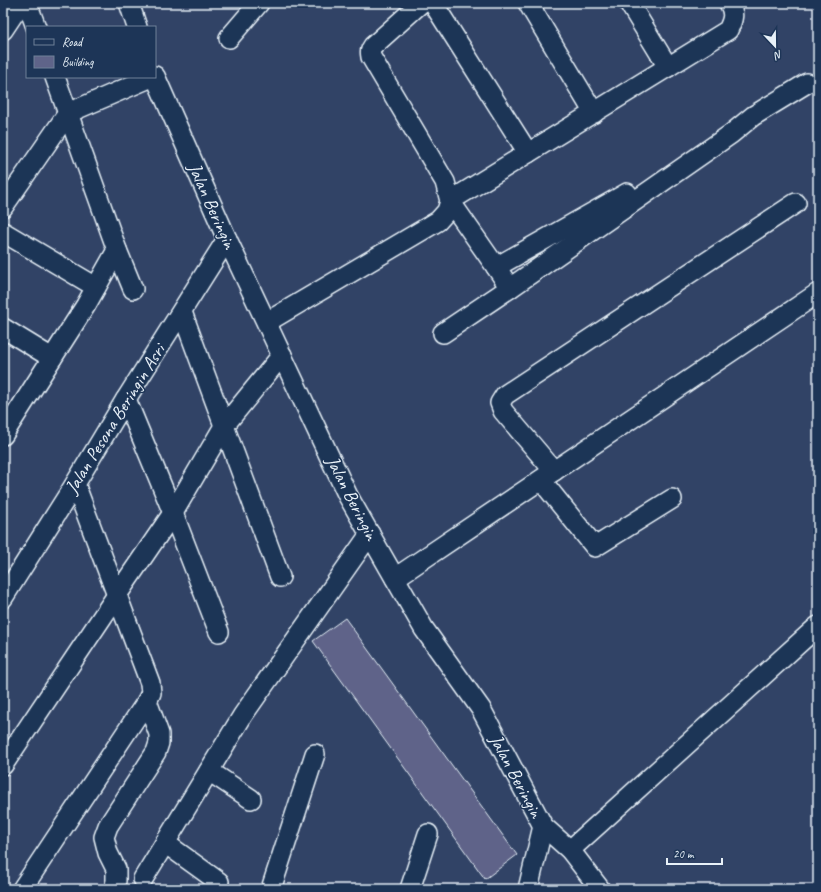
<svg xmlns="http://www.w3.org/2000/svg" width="821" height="892" viewBox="0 0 821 892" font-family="Caveat,sans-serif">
<rect width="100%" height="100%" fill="#314366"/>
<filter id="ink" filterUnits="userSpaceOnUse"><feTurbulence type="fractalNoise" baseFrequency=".025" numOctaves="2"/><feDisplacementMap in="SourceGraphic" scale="8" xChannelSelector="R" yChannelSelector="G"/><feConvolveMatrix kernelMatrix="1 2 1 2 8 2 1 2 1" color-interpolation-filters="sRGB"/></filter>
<g filter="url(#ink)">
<polygon fill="#5f6489" stroke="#e8f1f8" points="345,618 517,855 485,879 313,641"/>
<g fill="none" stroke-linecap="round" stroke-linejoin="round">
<g stroke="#e8f1f8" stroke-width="22">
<g id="street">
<polyline points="27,3 36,27"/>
<polyline points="129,3 137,27"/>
<polyline points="433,3 528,153"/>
<polyline points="528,3 594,113"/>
<polyline points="629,3 668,67"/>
<polyline points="3,30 21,3"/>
<polyline points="229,38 259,3"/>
<polyline points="155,76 227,239 348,496 424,629 481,709 543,826 570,850 600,889"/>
<polyline points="3,207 68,113 152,77"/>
<polyline points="3,232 96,287"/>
<polyline points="117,250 133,289"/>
<polyline points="496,267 627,193"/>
<path d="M510,288L496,267L450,201L728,30C733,20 735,13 729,3"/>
<polyline points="182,312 280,577"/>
<path d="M267,322L438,221L447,211L450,201L445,182L371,57C370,52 370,50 373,46L421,3"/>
<polyline points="3,328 52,358"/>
<polyline points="443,333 510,288 731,134 753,116 807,83"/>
<polyline points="126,399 173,513 219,632"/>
<polyline points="3,435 86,305 117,250 55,77"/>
<polyline points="554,471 503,411 500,403 505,395 796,203"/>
<polyline points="541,480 595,547 672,499"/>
<polyline points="395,578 818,293"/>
<polyline points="3,598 75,484 126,399 227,239"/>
<polyline points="3,765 117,595 173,513 224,426 282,355"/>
<polyline points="209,771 251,799"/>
<polyline points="165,843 219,882"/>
<polyline points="570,850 818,626"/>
<polyline points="143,879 243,715 370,534"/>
<polyline points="22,889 147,701 151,693 150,683 75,484"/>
<polyline points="114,889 116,881 116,869 108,853 104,837 108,826 156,752 159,743 159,734 147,701"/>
<polyline points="271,889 315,754"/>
<polyline points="410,889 428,834"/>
<polyline points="528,889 543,826"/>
</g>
</g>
<use href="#street" stroke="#1d3557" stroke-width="19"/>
</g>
</g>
<g text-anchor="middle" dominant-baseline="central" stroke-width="3" stroke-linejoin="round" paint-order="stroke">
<g font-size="19" fill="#e8f1f8" stroke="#1d3557">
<text transform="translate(212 206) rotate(66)">Jalan Beringin</text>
<text transform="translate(115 419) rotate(-58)">Jalan Pesona Beringin Asri</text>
<text transform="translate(352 498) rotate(63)">Jalan Beringin</text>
<text transform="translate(516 776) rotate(62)">Jalan Beringin</text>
</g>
</g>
<rect width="821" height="892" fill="none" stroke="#1d3557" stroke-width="16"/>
<rect x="8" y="8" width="805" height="876" fill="none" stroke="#e8f1f8" stroke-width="1.5" filter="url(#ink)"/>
<rect x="26" y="26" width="130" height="52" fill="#1d3557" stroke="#6e8097"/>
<rect x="34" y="39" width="20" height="6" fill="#1d3557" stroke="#6e8097"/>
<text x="62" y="46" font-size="12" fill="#e8f1f8">Road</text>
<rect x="34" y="56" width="20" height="12" fill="#5f6489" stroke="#6e8097"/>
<text x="62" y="66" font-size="12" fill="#e8f1f8">Building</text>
<g transform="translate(775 46) rotate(158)" stroke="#1d3557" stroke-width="3" paint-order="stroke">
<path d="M0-3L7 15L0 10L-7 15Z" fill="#e8f1f8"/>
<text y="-6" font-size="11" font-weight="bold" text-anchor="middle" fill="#e8f1f8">N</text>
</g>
<path d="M667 858v6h55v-6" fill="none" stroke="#e8f1f8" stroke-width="2"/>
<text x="673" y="858" font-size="12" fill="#e8f1f8" stroke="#1d3557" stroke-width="3" paint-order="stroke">20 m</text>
</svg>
